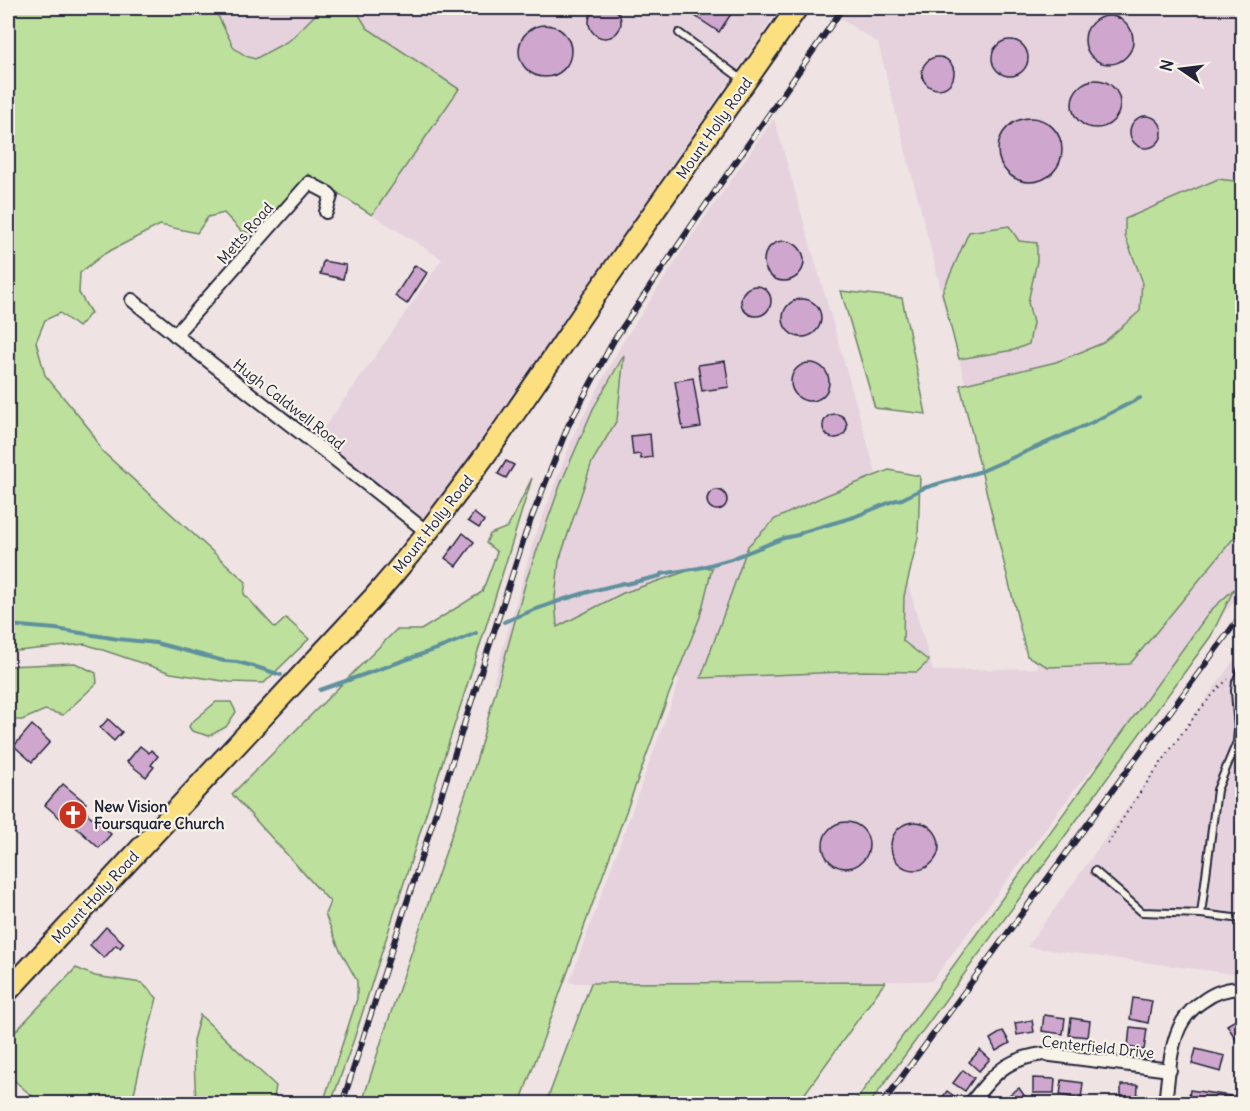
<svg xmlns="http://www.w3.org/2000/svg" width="1250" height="1111" viewBox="0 0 1250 1111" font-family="Delius,sans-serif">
<rect width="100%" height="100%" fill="#efe4e3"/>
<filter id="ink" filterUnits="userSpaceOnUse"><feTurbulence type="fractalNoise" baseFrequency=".0167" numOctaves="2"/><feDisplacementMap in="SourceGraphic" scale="12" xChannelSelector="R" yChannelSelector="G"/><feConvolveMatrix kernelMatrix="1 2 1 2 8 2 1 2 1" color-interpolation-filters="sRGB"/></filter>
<g filter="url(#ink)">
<g fill="#e5d2dd">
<polygon points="214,8 780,8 424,522 316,439 391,334 442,259 283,158 245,71"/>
<polygon points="849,8 1242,8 1242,591 1180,668 1075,789 932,981 569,983 680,679 493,683 534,539 575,432 621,345 688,242 774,118 933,671 1038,668 878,43 841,19"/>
<polygon points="1242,649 1242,975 1027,947"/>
</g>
<g fill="#bde19c" stroke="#70826c" stroke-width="1.5">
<polygon points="10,8 214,8 234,48 246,56 255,59 290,40 322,8 355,8 367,28 459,89 372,215 308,174 257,233 241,231 224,213 208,217 197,233 160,225 104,254 80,273 79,293 91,313 78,327 60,313 45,320 36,342 45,375 91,431 102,451 246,582 244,594 275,628 286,618 309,639 264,683 230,682 171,673 85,644 8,652 8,9"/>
<polygon points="1218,179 1242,182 1242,528 1130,664 1048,667 1027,656 960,385 1056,362 1103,343 1140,311 1142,280 1125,236 1125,219"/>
<polygon points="1009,226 1019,241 1037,243 1037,261 1028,302 1033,323 1029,344 1014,350 959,359 942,293 969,232"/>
<polygon points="841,291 902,298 926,414 875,408"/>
<polygon points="624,355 617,420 592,462 559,561 555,598 557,627 623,593 696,568 712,568 700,617 667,699 520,1103 362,1103 384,1033 474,769 526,581 561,483 593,409"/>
<polygon points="889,470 920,476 918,538 904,596 903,641 929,661 917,672 864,671 701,678 748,546 775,519 822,497"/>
<polygon points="532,478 494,601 354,1039 331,1103 323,1103 357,999 357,981 339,948 325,914 330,902 232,794 396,630 421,630 482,592 497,552 486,543 490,534 508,527"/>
<polygon points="1234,589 1211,636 870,1103 854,1103 1211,610"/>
<polygon points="75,663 96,673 97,683 63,715 45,710 22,720 8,720 8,666"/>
<polygon points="216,702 231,702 236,712 226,727 209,736 192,731 189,727 191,723"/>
<polygon points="76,968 95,976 142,983 157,998 145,1044 132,1103 40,1103 8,1075 8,1039"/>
<polygon points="885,982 798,1103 546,1103 591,983"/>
<polygon points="200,1015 276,1086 273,1103 196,1103 193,1040"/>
</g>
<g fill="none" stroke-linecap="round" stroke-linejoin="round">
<g stroke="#5f909d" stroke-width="4">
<path d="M504,622C543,605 583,592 624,583L626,584L660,576L661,574L699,568L731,559L784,538L798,535L803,532L854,517L893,501L902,499L924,488L982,471L1091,423L1140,398"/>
<polyline points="8,625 56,629 118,639 156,643 224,661 237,662 253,666 281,675"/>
<polyline points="320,690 445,646 476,633"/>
</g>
</g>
<g fill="#cfa7ce" stroke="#22223b" stroke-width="1.5">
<circle cx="605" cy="22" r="16"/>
<polygon points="683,8 735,8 719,32"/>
<circle cx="1109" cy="40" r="24"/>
<circle cx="545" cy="51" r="26"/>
<circle cx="1010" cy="58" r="18"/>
<circle cx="938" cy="73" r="16"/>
<circle cx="1096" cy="104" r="24"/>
<circle cx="1146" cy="132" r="16"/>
<circle cx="1030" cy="150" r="32"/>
<circle cx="784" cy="261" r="20"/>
<polygon points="323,261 346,265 343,279 320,274"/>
<polygon points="415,265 427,273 407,304 395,296"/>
<circle cx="756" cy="301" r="15"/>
<circle cx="802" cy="318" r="19"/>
<polygon points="725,361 729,387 702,391 698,365"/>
<circle cx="810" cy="382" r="19"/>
<polygon points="693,378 701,427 683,430 675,381"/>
<circle cx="835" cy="426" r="12"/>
<polygon points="650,434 652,457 641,459 640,454 633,455 631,436"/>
<polygon points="506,461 514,465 506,478 498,474"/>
<circle cx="717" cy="500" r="10"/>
<polygon points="474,513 484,521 479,528 468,521"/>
<polygon points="463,533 474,542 456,566 445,558"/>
<polygon points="108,719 122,732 114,741 100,728"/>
<polygon points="32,725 50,742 32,762 14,746"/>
<polygon points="140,746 149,753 151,750 158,756 151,765 154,767 146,777 127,762"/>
<polygon points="63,784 86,803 81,808 111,834 99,848 69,821 67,824 45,805"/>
<circle cx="846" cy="845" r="23"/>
<circle cx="915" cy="846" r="24"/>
<polygon points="106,927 124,943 120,948 116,945 104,958 90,945"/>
<polygon points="1133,998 1152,1001 1148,1023 1130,1019"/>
<polygon points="1044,1015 1065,1018 1063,1034 1042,1031"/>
<polygon points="1242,1016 1242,1045 1240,1046 1227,1025"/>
<polygon points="1071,1018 1090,1021 1088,1037 1069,1035"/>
<polygon points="1032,1020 1034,1032 1017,1035 1015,1023"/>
<polygon points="1130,1027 1147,1029 1144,1050 1128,1047"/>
<polygon points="1003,1031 1010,1043 996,1051 990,1039"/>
<polygon points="1196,1049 1225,1056 1221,1072 1192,1064"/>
<polygon points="980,1050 990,1059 979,1071 969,1062"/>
<polygon points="963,1070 974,1078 965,1091 953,1083"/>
<polygon points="1033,1078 1055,1079 1054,1093 1033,1093"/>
<polygon points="1062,1080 1083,1083 1081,1099 1060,1095"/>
<polygon points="1121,1085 1138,1085 1137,1104 1121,1103"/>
<polygon points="1019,1088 1026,1098 1018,1104 1005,1104 1002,1100"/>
<polygon points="1190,1090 1230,1096 1229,1104 1188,1104"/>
<polygon points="947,1091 958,1099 955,1104 938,1104"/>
</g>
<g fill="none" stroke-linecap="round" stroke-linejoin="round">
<g stroke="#22223b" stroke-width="10">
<g id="service">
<polyline points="679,33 743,80"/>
<polyline points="1095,871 1142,912 1201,914 1242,919"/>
<polyline points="1201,914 1217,790 1237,742 1238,730 1235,691 1236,682 1242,668"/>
</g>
</g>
<g stroke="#22223b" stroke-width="16">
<g id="minor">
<path d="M132,300C229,379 330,454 428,533"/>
<polyline points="175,335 309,183 328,193 331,196 326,212"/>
<path d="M970,1104C993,1075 1005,1059 1043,1054L1170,1070"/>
<path d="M1165,1104C1168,1080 1170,1041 1183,1021C1188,1013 1195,1006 1203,1001C1215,992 1228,988 1242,988"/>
</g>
</g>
<g stroke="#22223b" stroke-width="24">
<path id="primary" d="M8,991L374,597C458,501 527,395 599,290C665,195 732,102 797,8"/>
</g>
<path stroke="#22223b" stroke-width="2" stroke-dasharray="1.5 4.5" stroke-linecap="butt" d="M1108,844C1124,815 1144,786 1164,759C1183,731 1203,703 1228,679"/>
<use href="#service" stroke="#f7f3e8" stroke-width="6"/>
<use href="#minor" stroke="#f7f3e8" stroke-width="12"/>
<use href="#primary" stroke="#fce080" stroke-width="20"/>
<g stroke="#22223b" stroke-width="6">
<g id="rail">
<polyline points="342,1104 526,532 568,426 614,340 696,219 843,8"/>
<polyline points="882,1104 1242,614"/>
</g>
</g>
<use href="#rail" stroke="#f7f3e8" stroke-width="4" stroke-dasharray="11" stroke-linecap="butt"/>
</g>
</g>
<defs>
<g id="church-disc" transform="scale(1.5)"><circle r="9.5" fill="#c8321e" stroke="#f7f3e8"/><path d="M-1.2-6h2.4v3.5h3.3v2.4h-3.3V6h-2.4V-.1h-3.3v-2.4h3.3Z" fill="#fff"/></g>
</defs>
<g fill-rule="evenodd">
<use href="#church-disc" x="73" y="815"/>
</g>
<g text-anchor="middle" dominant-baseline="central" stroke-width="4.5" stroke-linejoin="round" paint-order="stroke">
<g font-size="15" fill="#22223b" stroke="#f7f3e8">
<text transform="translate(714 128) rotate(-55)">Mount Holly Road</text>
<text transform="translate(245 233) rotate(-49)">Metts Road</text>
<text transform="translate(289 404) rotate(38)">Hugh Caldwell Road</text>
<text transform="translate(433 524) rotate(-52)">Mount Holly Road</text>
<text transform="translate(95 897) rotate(-47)">Mount Holly Road</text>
<text transform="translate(1098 1047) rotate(6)">Centerfield Drive</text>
</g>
<g font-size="15" font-weight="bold" fill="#22223b" stroke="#f7f3e8" text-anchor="start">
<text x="94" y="806">New Vision<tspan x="94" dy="17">Foursquare Church</tspan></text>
</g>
</g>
<rect width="1250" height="1111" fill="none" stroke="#f7f3e8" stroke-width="30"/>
<rect x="15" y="15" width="1220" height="1081" fill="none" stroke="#22223b" stroke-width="2" filter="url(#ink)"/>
<g transform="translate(1181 69) rotate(284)" stroke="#f7f3e8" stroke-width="4.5" paint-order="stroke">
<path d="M0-4.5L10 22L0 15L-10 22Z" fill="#22223b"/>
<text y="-9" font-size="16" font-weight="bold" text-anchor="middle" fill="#22223b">N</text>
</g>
</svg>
